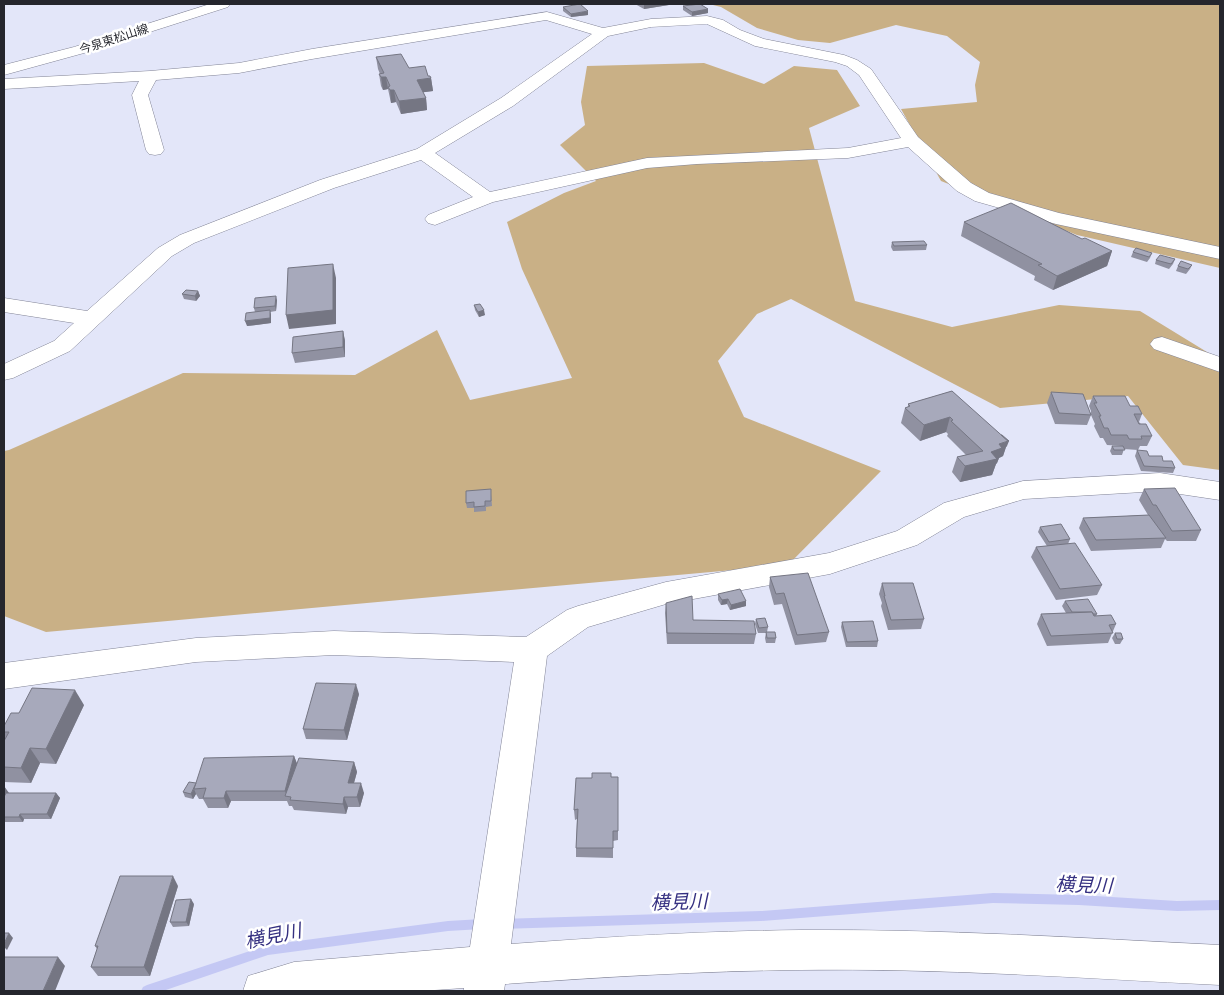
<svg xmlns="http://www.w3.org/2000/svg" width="1224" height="995" viewBox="0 0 1224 995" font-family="'Work Sans','Noto Sans JP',sans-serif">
<rect width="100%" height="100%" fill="#e3e6f9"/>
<g fill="#c9b086">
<polygon points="709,4 1220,4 1220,268 1077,235 941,181 901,109 977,102 975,85 980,62 947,36 896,25 830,43 798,40 757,28 721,7"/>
<polygon points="704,63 764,84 794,66 837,70 860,106 809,128 855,301 952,327 1059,305 1140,311 1220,360 1220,470 1183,465 1128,396 1000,408 791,299 757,314 718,361 744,417 881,471 788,565 46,632 4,616 4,451 9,450 183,373 355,375 437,330 470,400 572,378 522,269 507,222 564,193 596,181 560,145 585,125 581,102 587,66"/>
</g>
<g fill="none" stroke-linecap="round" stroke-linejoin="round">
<g fill="#c4c8f4" fill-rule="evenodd">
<polygon points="993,893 1079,895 1177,901 1220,900 1220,910 1177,911 1079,905 993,903 761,921 503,929 499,928 498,924 499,920 503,919 761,911"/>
<polygon points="482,919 486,920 487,924 486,928 482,929 448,931 268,955 163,991 141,991 143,987 147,985 268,945 448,921"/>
</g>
<g stroke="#828496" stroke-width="1">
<g id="minor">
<path d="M547,12L603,28L651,19L707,16L723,20L740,30L764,39L844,55L857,60L871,69L918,137L971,183L989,193L1059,213L1220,247V259L1056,224L975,201L957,191L908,147L848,158L697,164L647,168L493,202L435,225L428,223L425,219L428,215L473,197L421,160L334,188L194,243L172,256L70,351L13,378L4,380V364L54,341L74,323L4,312V298L87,311L158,248L180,235L320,180L417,149L501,98L592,34L546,20L312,59L239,73L156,80L148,95L164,150L161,154L155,155L149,154L146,150L132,95L139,81L4,89V79L150,71L239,63L312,49ZM707,24L755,46L835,62L847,66L859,75L901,138L848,148L647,158L490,192L435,153L513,106L608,36L651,27Z"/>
<polygon points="1162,337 1220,357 1220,372 1154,349 1150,344 1154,339"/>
<path d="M1160,473L1220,482V500L1160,491L1024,499L964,517L917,545L830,574L666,604L588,627L547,656L511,944C607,937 704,931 801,930C941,929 1081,938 1220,945V985C1080,978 940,968 800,970C702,971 604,977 505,984L504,991H464V988L420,991H243L248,976L294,962L470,947L514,662L334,655L196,662L4,689V663L196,638L334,631L526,637L567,610L578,606L666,582L829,553L897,531L944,503L1023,481Z"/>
</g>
</g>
<g stroke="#828496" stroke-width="1">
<polygon id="major" points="210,4 230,4 228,7 84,53 4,75 4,65 74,47"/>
</g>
<use href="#minor" fill="#fff" fill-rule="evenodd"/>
<use href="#major" fill="#fff" fill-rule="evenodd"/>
</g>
<g fill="#9091a1">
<polygon points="635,4 675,4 644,9"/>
<polygon points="683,6 708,9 708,13 692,16 683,10"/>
<polygon points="563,7 588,15 571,17 563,11"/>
<polygon points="376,57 409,68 428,76 431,78 433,91 423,92 426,98 427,110 401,114 396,102 391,103 388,89 383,90 381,86 379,74 380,74 378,69"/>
<polygon points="964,222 1082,239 1112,251 1107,266 1053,290 1034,280 1035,276 961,236"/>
<polygon points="892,242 927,245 926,250 893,251 891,247"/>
<polygon points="1133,252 1152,253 1150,258 1147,262 1131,257"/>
<polygon points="1175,259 1173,264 1169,269 1155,264 1156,260"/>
<polygon points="1192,265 1190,269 1186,274 1176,271 1178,266"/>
<polygon points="198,291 200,296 196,301 184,299 182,294"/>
<polygon points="277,300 276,311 270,312 271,315 271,323 247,326 255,312 254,308"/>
<polygon points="474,305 485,315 479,317 475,310"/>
<polygon points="343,331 345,341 345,357 295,363 292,353"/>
<polygon points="952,391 1007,446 1006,447 1003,456 999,458 997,463 996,464 992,475 960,482 952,472 957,457 966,455 947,436 948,434 946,432 920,441 901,423 905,408 908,407 908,404"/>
<polygon points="1051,392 1091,413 1091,411 1089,406 1093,396 1130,406 1142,414 1139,422 1152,436 1147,446 1140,446 1138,450 1124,449 1122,455 1112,455 1110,451 1112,446 1123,446 1107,445 1103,438 1100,438 1094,426 1095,424 1091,415 1087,425 1055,424 1047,403"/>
<polygon points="1137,450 1149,456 1163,461 1175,468 1173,473 1141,471 1135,456"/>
<polygon points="1144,489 1201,530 1196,541 1167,541 1165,539 1161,548 1091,551 1079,528 1083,518 1148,515 1139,500"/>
<polygon points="491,494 492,506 486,507 486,511 474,512 474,508 467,508 466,503"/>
<polygon points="1040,527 1070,539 1068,544 1102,585 1097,595 1056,600 1031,557 1036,547 1047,546 1038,532"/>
<polygon points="770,577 829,632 826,642 795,645 782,604 774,605 769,587"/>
<polygon points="882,583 924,619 921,629 888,630 881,606 882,603 879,594"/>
<polygon points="718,594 746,601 746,606 730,610 727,604 721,605 718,600"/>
<polygon points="1065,601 1097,614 1096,616 1116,624 1108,643 1047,646 1037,624 1041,614 1066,613 1062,606"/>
<polygon points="666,603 693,620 756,634 754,644 667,644 665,613"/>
<polygon points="756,619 768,627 767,632 776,638 775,643 766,643 765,638 766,633 758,633 755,624"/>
<polygon points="842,622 878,641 877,647 846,647 841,627"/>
<polygon points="1115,633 1123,639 1120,644 1115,644 1112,638"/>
<polygon points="359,694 347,740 306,739 303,729"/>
<polygon points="84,705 56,764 40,763 31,783 4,782 4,741 5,739 4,736 4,726 19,713"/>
<polygon points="294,756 297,764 354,762 357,772 354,783 364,793 360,807 348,807 346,814 294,810 292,806 289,806 287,801 231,801 228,808 208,808 203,799 199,799 196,794 193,799 185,797 183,792 196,783"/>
<polygon points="618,777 618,840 613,841 613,858 576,857 576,848 577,819 575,820 574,810 592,778"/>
<polygon points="4,786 8,793 56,793 60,798 51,819 24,819 23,822 4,822"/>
<polygon points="178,886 150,976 98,976 91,967 97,949 95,946"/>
<polygon points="194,904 189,926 173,927 170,922"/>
</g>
<g fill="#757683">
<polygon points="644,4 675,4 644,9"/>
<polygon points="708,9 708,13 692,16 692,12"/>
<polygon points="588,11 588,15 571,17 571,14"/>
<polygon points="381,77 386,77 388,89 383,90"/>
<polygon points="431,78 433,91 418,93 417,80"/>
<polygon points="390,90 394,90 396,102 391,103"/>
<polygon points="426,98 427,110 401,114 399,101"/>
<polygon points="1112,251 1107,266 1053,290 1057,276"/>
<polygon points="333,264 336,278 336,324 289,329 286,315"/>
<polygon points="198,291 200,296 196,301 195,296"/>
<polygon points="276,296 277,300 276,311 275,306"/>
<polygon points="270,310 271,315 271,323 247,326 245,321"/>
<polygon points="484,310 485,315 479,317 478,312"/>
<polygon points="343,331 345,341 345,357 343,347"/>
<polygon points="950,417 946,432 920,441 924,425"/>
<polygon points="1008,441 1009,441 1007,446 1006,447 1003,456 999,458 997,463 996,464 992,475 960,482 965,466 991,452 999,444"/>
<polygon points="728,599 727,604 721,605 722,600"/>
<polygon points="746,601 746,606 730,610 731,605"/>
<polygon points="356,684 359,694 347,740 344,730"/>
<polygon points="75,690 84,705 56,764 46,749"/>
<polygon points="30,748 40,763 31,783 21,768"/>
<polygon points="294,756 298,766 287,796 285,791"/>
<polygon points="354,762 357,772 351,793 348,783"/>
<polygon points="361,783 364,793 360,807 357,797"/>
<polygon points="4,786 9,793 4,802"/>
<polygon points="194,789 196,794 193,799 191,794"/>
<polygon points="226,791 231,801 228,808 224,798"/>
<polygon points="56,793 60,798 51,819 47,814"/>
<polygon points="344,797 348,807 346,814 343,804"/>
<polygon points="20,814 24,819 23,822 19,817"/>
<polygon points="173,876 178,886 150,976 144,967"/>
<polygon points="191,899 194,904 189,926 186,922"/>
<polygon points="9,933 13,938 7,950 4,947 4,944"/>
<polygon points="58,957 65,966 55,991 43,991"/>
</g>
<g fill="#a7a9bb" stroke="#757683">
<polygon points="580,4 588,11 571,14 563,7"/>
<polygon points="700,4 708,9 692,12 683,6"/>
<polygon points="401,54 409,68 425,66 428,76 430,76 431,78 417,80 426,98 399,101 394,90 390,90 388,87 390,86 386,77 381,77 379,74 384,73 376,57"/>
<polygon points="1011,203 1082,239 1085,238 1112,251 1057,276 1038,265 1042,264 964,222"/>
<polygon points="924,241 927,245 894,246 892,242"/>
<polygon points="1136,248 1152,253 1149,257 1133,252"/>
<polygon points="1160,255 1175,259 1171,264 1156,260"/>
<polygon points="1181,261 1192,265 1188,269 1178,266"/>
<polygon points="333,264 333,310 286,315 288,268"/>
<polygon points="186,290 198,291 195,296 182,294"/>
<polygon points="276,296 275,306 254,308 255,298"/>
<polygon points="480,304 484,310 478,312 474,305"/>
<polygon points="270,310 270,318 245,321 246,313"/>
<polygon points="343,331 343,347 292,353 293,337"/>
<polygon points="952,391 1008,441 999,444 1002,448 991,452 997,459 965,466 957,457 983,451 951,421 953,420 950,417 924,425 905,408 910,406 908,404"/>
<polygon points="1051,392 1083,394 1091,415 1059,413"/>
<polygon points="1093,396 1125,396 1130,406 1138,406 1142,414 1134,414 1139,424 1146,424 1152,436 1141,436 1142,439 1129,439 1127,435 1111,435 1108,428 1104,428 1099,416 1101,416 1094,403 1097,403"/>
<polygon points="1001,435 1002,435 1009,441 1008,441"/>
<polygon points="1112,446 1123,446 1125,450 1114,450"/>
<polygon points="1137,450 1147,451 1149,456 1162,456 1163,461 1172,461 1175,468 1144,466"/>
<polygon points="1175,488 1201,530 1172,531 1156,505 1153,505 1144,489"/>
<polygon points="491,489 491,501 485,501 485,506 474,507 474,502 466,503 466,491"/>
<polygon points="1149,515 1166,538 1096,540 1083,518"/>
<polygon points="1061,524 1070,539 1049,542 1040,527"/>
<polygon points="1075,543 1102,585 1060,589 1036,547"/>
<polygon points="808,573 829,632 797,635 784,593 776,594 770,577"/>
<polygon points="882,583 913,583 924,619 891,620 884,596 885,596"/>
<polygon points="740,589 746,601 731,605 728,599 722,600 718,594"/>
<polygon points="692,596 693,620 754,621 756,634 667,633 666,603"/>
<polygon points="1088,599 1097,614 1093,614 1092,612 1072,612 1065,601"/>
<polygon points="1092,612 1094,616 1111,615 1116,624 1109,625 1113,633 1051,636 1041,614"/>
<polygon points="765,618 768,627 759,628 756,619"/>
<polygon points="873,621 878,641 847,642 842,622"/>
<polygon points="766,632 775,632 776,638 767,638"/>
<polygon points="1115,633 1121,633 1123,639 1117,639"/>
<polygon points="316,683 356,684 344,730 303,729"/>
<polygon points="32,688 75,690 46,749 30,748 21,768 4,767 4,741 9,732 4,732 4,726 11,713 19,713"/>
<polygon points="294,756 285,791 226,791 224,798 203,798 206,788 194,789 204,758"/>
<polygon points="299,758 354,762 348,783 361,783 357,797 344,797 343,804 290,800 291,797 285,796"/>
<polygon points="592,773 611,773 611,777 618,777 618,831 613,831 613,848 576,848 578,809 574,810 576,778 592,778"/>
<polygon points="189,782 196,783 191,794 183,792"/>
<polygon points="6,793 56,793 47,814 20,814 19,817 4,817 4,797"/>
<polygon points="120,876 173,876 144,967 91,967 98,946 95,946"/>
<polygon points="191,899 186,922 170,922 176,900"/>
<polygon points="4,933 9,933 4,944"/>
<polygon points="4,957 58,957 43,991 4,991"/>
</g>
<g text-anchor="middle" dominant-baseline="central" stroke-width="5" stroke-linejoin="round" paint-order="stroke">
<g font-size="12" fill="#25262d" stroke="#fff">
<text transform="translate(114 39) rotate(-18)">今泉東松山線</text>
</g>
<g font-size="19" font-style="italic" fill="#353081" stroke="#fff">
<text transform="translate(1084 885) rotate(2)">横見川</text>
<text transform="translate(679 902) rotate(-2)">横見川</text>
<text transform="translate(273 936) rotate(-12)">横見川</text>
</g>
</g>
<rect width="1224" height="995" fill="none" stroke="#25262d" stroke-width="10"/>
</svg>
